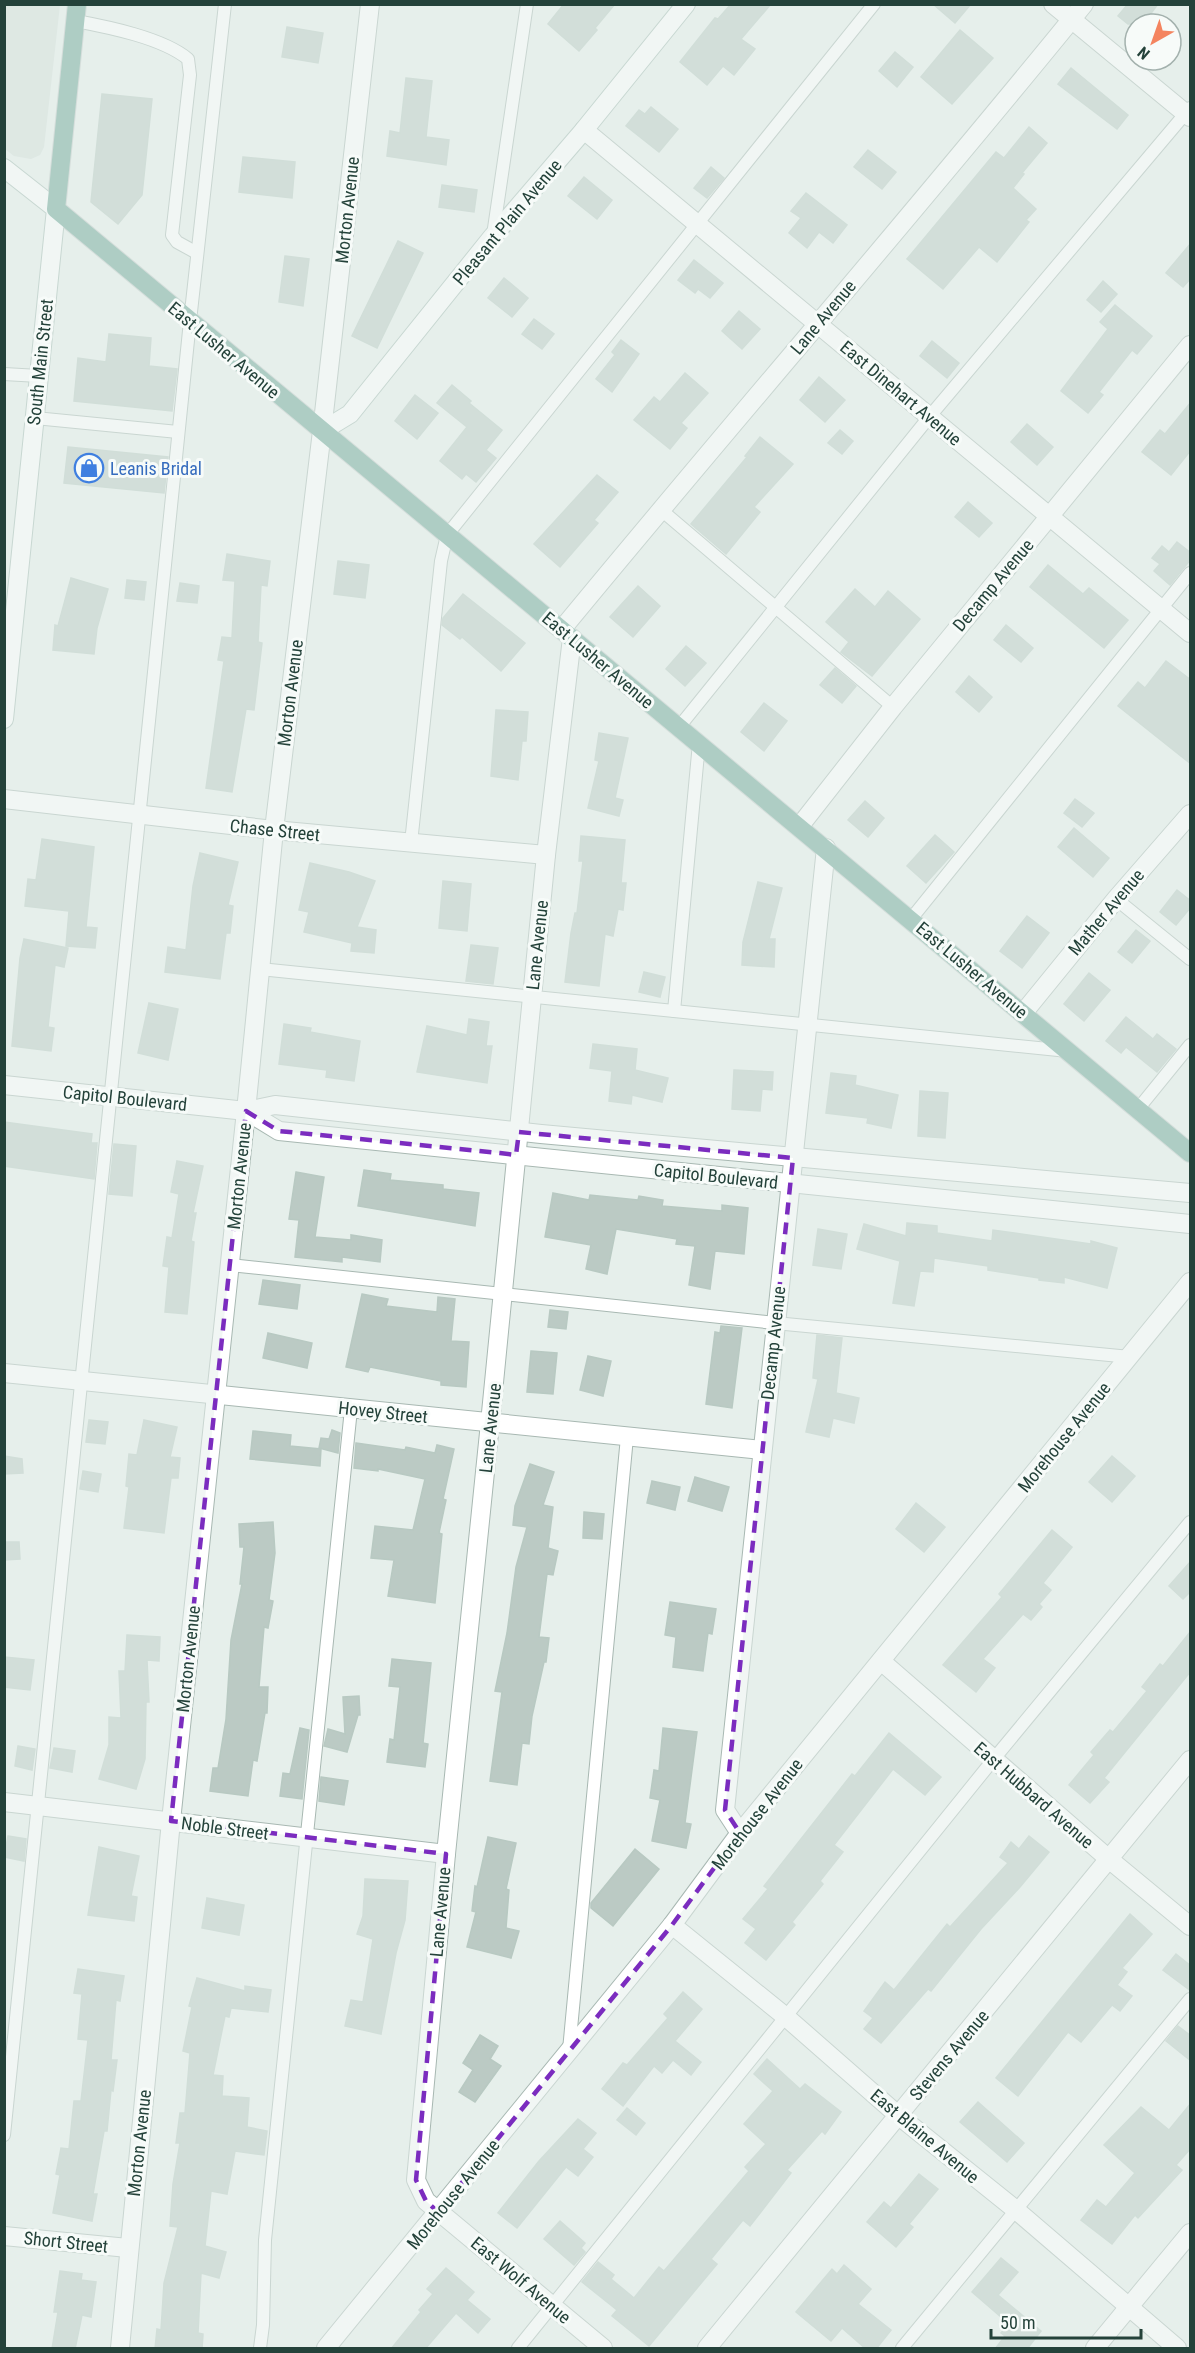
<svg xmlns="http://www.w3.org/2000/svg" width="1195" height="2353" viewBox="0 0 1195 2353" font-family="'Roboto Condensed',sans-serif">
<rect width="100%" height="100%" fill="#e6efeb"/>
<polygon fill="#d4dfda" points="4,5 60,5 44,147 40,155 31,159 14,156 5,149"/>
<g fill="#bbcac4" stroke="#b8c9c2" stroke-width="1.5">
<polygon points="564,4 615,4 595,28 597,30 579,51 548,24"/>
<polygon points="731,4 771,4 741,39 755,49 734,75 723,66 707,85 680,62 715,18 718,19"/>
<polygon points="933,4 971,4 955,23"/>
<polygon points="1128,4 1158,4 1143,24 1128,24 1118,16"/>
<polygon points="287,27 323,33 318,63 282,57"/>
<polygon points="960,30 993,58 952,104 921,77"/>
<polygon points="895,52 913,67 897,87 879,71"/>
<polygon points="1071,68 1128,115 1117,129 1058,84"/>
<polygon points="406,78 432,81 426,137 449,140 446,165 387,156 390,131 400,133"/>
<polygon points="102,94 152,99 142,195 118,224 91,202"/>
<polygon points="651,107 678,129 659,152 626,126 639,110 645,114"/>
<polygon points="1029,127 1047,143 1022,173 1024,174 1013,188 1036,209 1026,220 1029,222 997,262 979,247 943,289 907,259 996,152 1004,158"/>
<polygon points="868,150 896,172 882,189 854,167"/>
<polygon points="243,157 295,162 292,198 239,192"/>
<polygon points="711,167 724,178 707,198 694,188"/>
<polygon points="584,177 612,200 597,219 568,196"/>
<polygon points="442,185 477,190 474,212 439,207"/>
<polygon points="806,193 847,225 833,243 819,232 807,248 789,233 801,218 791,211"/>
<polygon points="398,241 423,253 377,348 352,336"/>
<polygon points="1191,243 1191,278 1183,287 1166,273"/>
<polygon points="285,256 309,259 303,306 279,302"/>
<polygon points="694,260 723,283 710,298 698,289 695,293 678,280"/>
<polygon points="504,278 528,298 512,317 488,298"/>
<polygon points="1103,281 1117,294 1101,312 1087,300"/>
<polygon points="1115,305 1152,336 1137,354 1132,350 1099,392 1103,395 1088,413 1061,391 1108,329 1100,322"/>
<polygon points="739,311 760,329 742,349 722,331"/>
<polygon points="534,319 554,334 542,349 522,334"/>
<polygon points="109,334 151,338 149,366 177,369 172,411 74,401 78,358 106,362"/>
<polygon points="621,340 639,354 612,392 596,379 615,355 612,352"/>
<polygon points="932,341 959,363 947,378 920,356"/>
<polygon points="685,373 708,393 681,423 687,428 670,449 634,420 654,397 660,402"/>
<polygon points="819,377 845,400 825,422 800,400"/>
<polygon points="452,385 471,401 469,403 502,430 486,450 496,458 476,482 466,474 462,479 440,461 467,427 437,403"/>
<polygon points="415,395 438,413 417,439 395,421"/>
<polygon points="1191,402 1191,450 1171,475 1142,452 1160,430 1165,434"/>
<polygon points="1027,424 1053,447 1037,465 1011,442"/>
<polygon points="840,430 853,441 842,454 828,443"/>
<polygon points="760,437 793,464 754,507 760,512 726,554 691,524 747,457 745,456"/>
<polygon points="68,447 168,457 164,493 64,483"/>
<polygon points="597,475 618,492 594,520 598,523 560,567 534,544"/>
<polygon points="968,502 992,523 979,537 955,517"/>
<polygon points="1177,542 1191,553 1191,559 1170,585 1154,571 1160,564 1152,558 1162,546 1169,552"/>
<polygon points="227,554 270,561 267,586 261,585 258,642 262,643 254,710 246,709 232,792 206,788 224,661 218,660 222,637 232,638 235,581 223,580"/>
<polygon points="338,561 369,565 365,598 334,594"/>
<polygon points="1048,565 1083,594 1089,588 1128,620 1104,648 1030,587"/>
<polygon points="71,578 108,589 97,628 94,654 53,650 55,625 58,626"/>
<polygon points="127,580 146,582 144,600 125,598"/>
<polygon points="180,583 199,586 197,603 177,601"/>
<polygon points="638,586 660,606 633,637 610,617"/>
<polygon points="855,589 875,607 888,591 920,619 872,676 841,652 849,642 826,622"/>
<polygon points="463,594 525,643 501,671 462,637 460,639 442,625 443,618"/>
<polygon points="1006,625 1033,648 1021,662 994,640"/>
<polygon points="686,646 706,663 685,686 666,669"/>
<polygon points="1166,661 1191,680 1191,764 1118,706 1138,682 1145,688"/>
<polygon points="835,668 856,686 842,703 820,685"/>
<polygon points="969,676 992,697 979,712 956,692"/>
<polygon points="764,703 787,721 764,751 741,732"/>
<polygon points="496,710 528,712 526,741 522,741 518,780 491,776"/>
<polygon points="599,733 628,738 615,798 623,800 619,816 588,808 599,761 595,760"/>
<polygon points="1075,799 1094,813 1082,827 1064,813"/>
<polygon points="865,801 884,818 868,837 848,820"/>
<polygon points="1074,828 1109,858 1093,877 1058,847"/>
<polygon points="935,835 954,852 926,883 907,866"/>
<polygon points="581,836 625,840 621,883 626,883 623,910 618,909 613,936 605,934 599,986 565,982 571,933 575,913 577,913 583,861 579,861"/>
<polygon points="42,839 94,847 86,927 97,928 95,948 66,946 69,911 25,906 28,879 36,880"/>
<polygon points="200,853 238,862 228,905 233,906 230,933 226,933 220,979 165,972 168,947 186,950 193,886"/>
<polygon points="310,863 349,872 375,881 357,927 376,930 374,953 351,951 352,943 304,932 309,912 299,910"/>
<polygon points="443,881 471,884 467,931 439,928"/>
<polygon points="758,882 782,888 769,939 775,939 774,967 742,965 743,942"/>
<polygon points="1177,890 1191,901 1191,907 1176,925 1160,912"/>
<polygon points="1027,916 1049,933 1022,968 1000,951"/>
<polygon points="1136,930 1150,941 1132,963 1118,952"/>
<polygon points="24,939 68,948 64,967 55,965 48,1027 54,1028 51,1051 12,1046 20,958"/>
<polygon points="471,945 498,948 493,984 466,981"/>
<polygon points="644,972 665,977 660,997 639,992"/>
<polygon points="1089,973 1110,990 1084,1021 1064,1004"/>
<polygon points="149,1003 178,1009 168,1060 138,1053"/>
<polygon points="1126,1017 1153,1039 1157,1034 1176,1049 1157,1072 1126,1047 1121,1053 1106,1041"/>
<polygon points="469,1019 489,1022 486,1046 492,1046 487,1083 417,1072 427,1026 467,1035"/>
<polygon points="284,1024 311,1028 310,1032 360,1041 354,1081 326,1077 327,1070 279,1064"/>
<polygon points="593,1044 637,1049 635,1070 668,1078 662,1102 632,1095 631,1104 609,1101 612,1071 590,1068"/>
<polygon points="734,1070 773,1072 772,1090 762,1089 760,1111 732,1109"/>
<polygon points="831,1073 856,1076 855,1085 898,1095 891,1128 867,1123 868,1118 826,1113"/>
<polygon points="920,1091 948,1093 945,1138 918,1136"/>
<polygon points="4,1122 92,1134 91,1143 97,1143 94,1179 4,1166"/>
<polygon points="114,1144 136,1146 132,1196 109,1194"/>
<polygon points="177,1161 203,1166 193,1213 196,1213 191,1241 194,1242 187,1314 165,1312 169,1267 163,1266 167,1237 172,1238 179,1194 171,1192"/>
<polygon points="364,1170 391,1174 390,1180 443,1185 443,1189 479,1193 475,1226 358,1206"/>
<polygon points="296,1172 324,1177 315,1237 351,1240 351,1235 382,1240 380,1262 342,1257 342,1262 295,1257 299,1220 289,1219"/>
<polygon points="553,1193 589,1200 590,1195 638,1200 639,1196 663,1200 662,1206 722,1211 722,1205 748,1208 744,1254 715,1251 710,1289 689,1285 695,1246 676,1244 677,1239 616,1229 607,1274 586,1269 591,1245 545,1237"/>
<polygon points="907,1223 937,1226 937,1233 992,1241 993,1230 1091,1244 1091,1241 1117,1248 1107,1288 1064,1277 1064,1283 1039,1280 1039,1278 988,1270 988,1266 934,1258 933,1272 920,1271 914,1306 893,1303 900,1261 857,1249 864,1224 906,1236"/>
<polygon points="818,1229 847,1234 841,1269 813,1265"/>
<polygon points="263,1280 300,1285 297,1309 259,1304"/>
<polygon points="362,1294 388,1299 386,1306 437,1312 438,1297 455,1299 451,1341 469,1342 466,1387 441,1385 441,1381 370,1367 368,1372 346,1367"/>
<polygon points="550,1310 568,1312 566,1329 548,1327"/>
<polygon points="721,1326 742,1328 732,1408 706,1404 715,1332 720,1333"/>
<polygon points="268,1333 312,1343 307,1368 263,1358"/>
<polygon points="817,1335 842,1338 836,1393 859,1398 854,1423 833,1418 829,1437 806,1432 818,1379 813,1378"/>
<polygon points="531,1351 557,1353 553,1394 527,1392"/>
<polygon points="588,1356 611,1361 603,1396 580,1390"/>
<polygon points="89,1420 108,1422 105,1444 86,1442"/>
<polygon points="144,1420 177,1427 170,1457 180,1458 178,1478 171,1478 164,1533 124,1528 129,1487 126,1486 129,1454 137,1455"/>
<polygon points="332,1430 340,1433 338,1453 319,1448 321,1438 329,1439"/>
<polygon points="253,1431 291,1435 290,1446 321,1449 320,1466 250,1459"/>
<polygon points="356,1443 405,1450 406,1447 435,1453 437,1445 454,1449 443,1499 446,1500 439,1533 442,1534 435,1603 388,1596 394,1560 371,1558 375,1526 413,1530 425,1479 378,1469 378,1471 354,1468"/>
<polygon points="4,1456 22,1459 23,1473 4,1474"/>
<polygon points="1112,1456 1135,1476 1112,1502 1089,1482"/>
<polygon points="530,1464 554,1472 543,1505 553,1507 548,1548 558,1551 553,1575 547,1574 539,1637 549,1638 546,1662 544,1662 532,1716 529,1744 522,1743 517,1785 490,1781 502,1692 495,1691 507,1633 516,1567 527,1527 513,1525 515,1506"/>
<polygon points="83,1471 101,1474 98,1492 80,1489"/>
<polygon points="695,1477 729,1487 722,1511 688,1501"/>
<polygon points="652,1481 680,1487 675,1510 647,1503"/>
<polygon points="916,1503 945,1527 924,1552 896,1529"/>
<polygon points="584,1512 604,1514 602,1539 583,1538"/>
<polygon points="273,1522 275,1553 269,1600 273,1601 268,1628 264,1627 259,1687 268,1687 267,1713 265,1713 257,1761 253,1760 248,1796 210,1791 213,1768 218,1768 226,1719 231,1640 242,1584 240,1584 244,1547 240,1547 239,1524"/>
<polygon points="1052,1530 1072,1547 1043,1583 1051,1590 1039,1604 1042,1607 1031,1620 1023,1614 983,1659 995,1668 976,1692 943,1665 1002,1597 999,1594"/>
<polygon points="4,1542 19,1542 20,1559 4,1560"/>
<polygon points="1191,1561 1191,1591 1183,1599 1169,1586"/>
<polygon points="670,1602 716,1609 712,1634 708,1633 703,1671 673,1667 676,1637 665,1635"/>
<polygon points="1191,1631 1191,1671 1104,1778 1109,1782 1090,1803 1069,1785 1094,1755 1091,1752 1110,1730 1113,1732 1147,1691 1142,1687 1160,1664 1163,1666"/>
<polygon points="127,1635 160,1637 159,1661 147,1660 149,1702 146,1702 145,1759 136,1789 99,1779 109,1745 109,1717 121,1718 119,1671 125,1671"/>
<polygon points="4,1657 34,1660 30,1690 4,1687"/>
<polygon points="392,1659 431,1663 423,1743 428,1744 425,1767 387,1762 390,1739 394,1740 400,1687 389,1686"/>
<polygon points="359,1696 360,1715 358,1715 347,1752 324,1746 328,1729 345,1734 343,1697"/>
<polygon points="300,1728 309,1730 302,1799 280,1796 283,1773 290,1774"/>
<polygon points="663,1728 697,1732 685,1823 691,1824 686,1848 652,1841 660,1800 650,1798 654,1770 659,1771"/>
<polygon points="889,1733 941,1777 925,1795 893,1769 834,1845 843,1852 820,1881 823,1884 792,1922 795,1925 766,1960 745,1943 756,1929 743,1919 768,1889 764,1886 852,1774 855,1776"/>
<polygon points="18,1746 35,1749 32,1770 15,1766"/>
<polygon points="54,1748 75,1751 72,1772 50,1768"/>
<polygon points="321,1777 348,1781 344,1805 319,1801"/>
<polygon points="8,1836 26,1839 24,1861 4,1857"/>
<polygon points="1029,1836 1049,1852 1020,1887 981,1929 931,1991 928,1989 881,2043 864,2029 873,2018 864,2011 885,1982 894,1990 947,1924 950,1927 1008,1863 1000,1857 1011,1842 1019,1849"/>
<polygon points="488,1837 516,1843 506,1889 509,1890 506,1928 519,1931 511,1958 467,1947 476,1912 472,1911 475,1886 477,1887"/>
<polygon points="99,1847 139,1856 131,1896 137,1897 134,1921 88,1915"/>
<polygon points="635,1849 659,1869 613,1926 591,1908 591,1903"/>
<polygon points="365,1879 408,1881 405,1920 396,1953 381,2034 345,2026 351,2000 363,2002 373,1939 357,1934 363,1916"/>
<polygon points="207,1898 244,1905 239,1935 202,1928"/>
<polygon points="1130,1914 1152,1934 1122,1968 1127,1972 1117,1985 1132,1996 1120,2011 1112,2005 1081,2042 1068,2032 1018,2096 996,2078"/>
<polygon points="1176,1954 1191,1966 1191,1991 1163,1970"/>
<polygon points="78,1969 124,1976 120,2001 116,2000 111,2060 117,2060 113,2091 111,2090 107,2131 104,2131 93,2194 97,2194 92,2221 53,2213 60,2175 56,2174 61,2148 69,2149 74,2101 81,2101 88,2040 78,2039 82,1994 74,1993"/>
<polygon points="197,1978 245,1991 245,1986 271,1990 268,2012 231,2008 229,2017 225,2016 213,2075 223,2076 222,2096 249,2098 247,2127 267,2131 264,2155 235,2151 227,2194 211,2191 205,2246 226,2252 219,2278 201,2273 198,2333 203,2334 202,2349 155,2349 157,2329 161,2330 164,2283 178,2227 170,2226 173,2184 180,2143 176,2143 180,2113 185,2113 190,2053 183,2051 192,2007 189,2006"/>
<polygon points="683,1992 702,2009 675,2041 701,2062 691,2075 673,2060 662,2073 654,2066 623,2106 602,2089 623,2063 627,2065 668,2018 664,2014"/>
<polygon points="1178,2026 1191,2036 1191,2061 1166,2041"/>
<polygon points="480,2035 498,2046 490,2059 501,2066 475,2102 459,2092 473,2070 463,2063"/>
<polygon points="767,2059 800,2089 805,2084 841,2112 825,2134 822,2131 787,2170 791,2173 750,2226 743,2220 711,2259 717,2264 649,2346 612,2316 617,2310 582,2282 598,2262 614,2275 611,2279 634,2298 659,2267 664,2271 749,2171 745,2167 766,2144 744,2124 773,2091 754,2074"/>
<polygon points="978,2102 1024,2143 1007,2162 960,2122"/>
<polygon points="1191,2103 1191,2148 1176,2165 1182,2170 1138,2218 1135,2215 1112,2244 1081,2220 1097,2200 1106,2207 1135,2173 1104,2145 1141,2107 1169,2130"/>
<polygon points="627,2108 645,2123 636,2135 617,2120"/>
<polygon points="578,2119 596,2133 583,2149 593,2157 578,2176 566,2167 517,2228 498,2213 539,2161"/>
<polygon points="919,2174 938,2189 909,2224 913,2227 896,2247 867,2222 884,2202 891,2208"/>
<polygon points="560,2221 585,2243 581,2248 585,2252 574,2265 544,2239"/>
<polygon points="1001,2258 1018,2272 998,2295 1041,2331 1027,2349 995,2349 1005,2336 1001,2333 1009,2324 972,2292"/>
<polygon points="844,2265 871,2289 858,2304 891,2330 876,2349 866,2349 842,2328 831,2341 796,2312 832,2269 837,2274"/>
<polygon points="446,2268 474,2292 467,2300 490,2319 478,2333 456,2313 425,2349 391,2349 421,2312 419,2310 433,2294 427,2289"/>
<polygon points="60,2271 82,2274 81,2280 96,2282 91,2317 82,2315 75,2349 52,2349 58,2312 54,2312"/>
</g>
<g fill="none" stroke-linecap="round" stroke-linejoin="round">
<g stroke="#a8b8b2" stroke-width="14">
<g id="lane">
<path d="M76,21C108,27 163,38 188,59L190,75L172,235L177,242L197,253"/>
<polyline points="493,235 527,4"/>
<polyline points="4,374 39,376"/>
<polyline points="35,418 178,432"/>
<polyline points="660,509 893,707"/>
<polyline points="679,727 930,416 1190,108"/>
<polyline points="411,843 441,561 447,535 874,4"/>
<polyline points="1116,899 1190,959"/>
<polyline points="911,919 1190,573"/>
<polyline points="260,969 1068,1051"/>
<polyline points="674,1011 699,743"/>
<polyline points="1138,1109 1190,1045"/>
<polyline points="230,1265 775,1323 1130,1357"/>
<polyline points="569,2050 627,1437"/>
<polyline points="4,2135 190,321 225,4"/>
<polyline points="260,2348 263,2325 265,2240 351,1409"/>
<polyline points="518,2348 993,1760 1190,1522"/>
<polyline points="902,2348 1190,1999"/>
</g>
</g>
<g stroke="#a8b8b2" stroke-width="20">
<g id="street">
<polyline points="1053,4 1190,117"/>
<polyline points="584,130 1190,633"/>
<path d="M562,629C734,420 913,215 1084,4"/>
<polyline points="572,638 546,855 490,1423 446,1854 416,2180 426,2201 603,2348"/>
<polyline points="4,799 274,830 546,855"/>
<polyline points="799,827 893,707 1190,345"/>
<polyline points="1024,1012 1116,899 1190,814"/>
<polyline points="4,1085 246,1111 275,1105 541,1134 1190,1193"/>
<polyline points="246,1111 279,1131 1190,1224"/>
<polyline points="4,1373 762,1450"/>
<polyline points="881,1661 1110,1860 1190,1926"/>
<polyline points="4,1802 446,1854"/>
<polyline points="740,1833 725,1810 826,848"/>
<polyline points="672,1925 786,2017 899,2116 1016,2210 1177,2348"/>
<polyline points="4,2236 128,2248"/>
<polyline points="120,2348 171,1821 246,1111 274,830 322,431 370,4"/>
<polyline points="326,2348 672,1925 740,1833 1190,1282"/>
<polyline points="707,2348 1190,1760"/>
<polyline points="1095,2348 1190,2233"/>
</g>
</g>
<g stroke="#a4bbb3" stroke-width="20">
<g id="secondary">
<polyline points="4,168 56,209 4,719"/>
<polyline points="322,431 350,414 493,236 584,130 686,4"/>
</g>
</g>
<g stroke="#c2cac8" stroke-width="20">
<polyline id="primary" points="77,4 56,209 1190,1153"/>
</g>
<use href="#lane" stroke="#fff" stroke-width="12"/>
<use href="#street" stroke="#fff" stroke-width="18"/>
<use href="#secondary" stroke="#fff" stroke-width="18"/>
<use href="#primary" stroke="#6aa596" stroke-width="18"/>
</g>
<path d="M0 0H1195V2353H0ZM246,1111L279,1131L500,1153L516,1155L519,1132L793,1158L725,1810L740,1833L672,1925L438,2212L426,2201L416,2180L446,1854L171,1821Z" fill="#e6efeb" fill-opacity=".55" fill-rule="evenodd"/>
<path fill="none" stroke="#7b2cbf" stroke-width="4.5" stroke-dasharray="12 8" stroke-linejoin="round" d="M246,1111L279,1131L500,1153L516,1155L519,1132L793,1158L725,1810L740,1833L672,1925L438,2212L426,2201L416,2180L446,1854L171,1821Z"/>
<defs>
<g id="shop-ring" transform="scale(1.5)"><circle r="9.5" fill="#f7fbf9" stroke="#3f7fe0" stroke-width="1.5"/><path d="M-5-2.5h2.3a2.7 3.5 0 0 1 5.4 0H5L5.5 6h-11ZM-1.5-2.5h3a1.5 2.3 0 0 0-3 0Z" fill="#3f7fe0"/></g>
</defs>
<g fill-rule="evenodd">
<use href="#shop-ring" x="89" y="468"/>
</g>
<g text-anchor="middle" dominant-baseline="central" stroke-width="6" stroke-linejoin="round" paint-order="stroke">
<g font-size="18" fill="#24423a" stroke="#f7fbf9">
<text transform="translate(347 210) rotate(-84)">Morton Avenue</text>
<text transform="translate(507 222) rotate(-50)">Pleasant Plain Avenue</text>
<text transform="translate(823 317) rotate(-50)">Lane Avenue</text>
<text transform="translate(224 350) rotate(40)">East Lusher Avenue</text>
<text transform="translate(40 362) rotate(-84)">South Main Street</text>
<text transform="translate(901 393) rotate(40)">East Dinehart Avenue</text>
<text transform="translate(993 585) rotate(-50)">Decamp Avenue</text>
<text transform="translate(598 660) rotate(40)">East Lusher Avenue</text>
<text transform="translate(290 693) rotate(-83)">Morton Avenue</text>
<text transform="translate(275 830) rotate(6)">Chase Street</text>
<text transform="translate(1106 912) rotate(-50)">Mather Avenue</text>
<text transform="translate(537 945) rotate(-84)">Lane Avenue</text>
<text transform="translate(972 970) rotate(40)">East Lusher Avenue</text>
<text transform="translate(125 1098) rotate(6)">Capitol Boulevard</text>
<text transform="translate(239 1176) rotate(-84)">Morton Avenue</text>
<text transform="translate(716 1176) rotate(6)">Capitol Boulevard</text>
<text transform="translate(773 1343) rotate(-84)">Decamp Avenue</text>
<text transform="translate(383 1412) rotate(6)">Hovey Street</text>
<text transform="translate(490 1428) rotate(-84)">Lane Avenue</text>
<text transform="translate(1064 1437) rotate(-51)">Morehouse Avenue</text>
<text transform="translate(188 1659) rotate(-84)">Morton Avenue</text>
<text transform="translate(1034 1795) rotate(41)">East Hubbard Avenue</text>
<text transform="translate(757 1814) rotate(-52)">Morehouse Avenue</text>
<text transform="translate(225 1828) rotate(7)">Noble Street</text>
<text transform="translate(440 1912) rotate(-85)">Lane Avenue</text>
<text transform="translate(949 2055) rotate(-50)">Stevens Avenue</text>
<text transform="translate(925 2136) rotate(40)">East Blaine Avenue</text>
<text transform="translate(139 2143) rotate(-84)">Morton Avenue</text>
<text transform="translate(453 2194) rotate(-51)">Morehouse Avenue</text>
<text transform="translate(66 2242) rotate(6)">Short Street</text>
<text transform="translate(521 2280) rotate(40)">East Wolf Avenue</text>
</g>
<g font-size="18" fill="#366cbe" stroke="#f7fbf9" text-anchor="start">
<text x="110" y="468">Leanis Bridal</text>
</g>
</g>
<rect width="1195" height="2353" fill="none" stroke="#24423a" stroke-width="12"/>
<g transform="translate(1153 42) rotate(220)"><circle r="28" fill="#f7fbf9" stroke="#a3b1ad" stroke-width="1.5"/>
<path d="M0-4.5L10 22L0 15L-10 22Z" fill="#f4845f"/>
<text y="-9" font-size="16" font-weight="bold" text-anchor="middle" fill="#24423a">N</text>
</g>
<path d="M991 2329v9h150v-9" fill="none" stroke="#24423a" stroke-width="3"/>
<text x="1000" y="2329" font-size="18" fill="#24423a" stroke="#f7fbf9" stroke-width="4.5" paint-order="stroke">50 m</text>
</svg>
